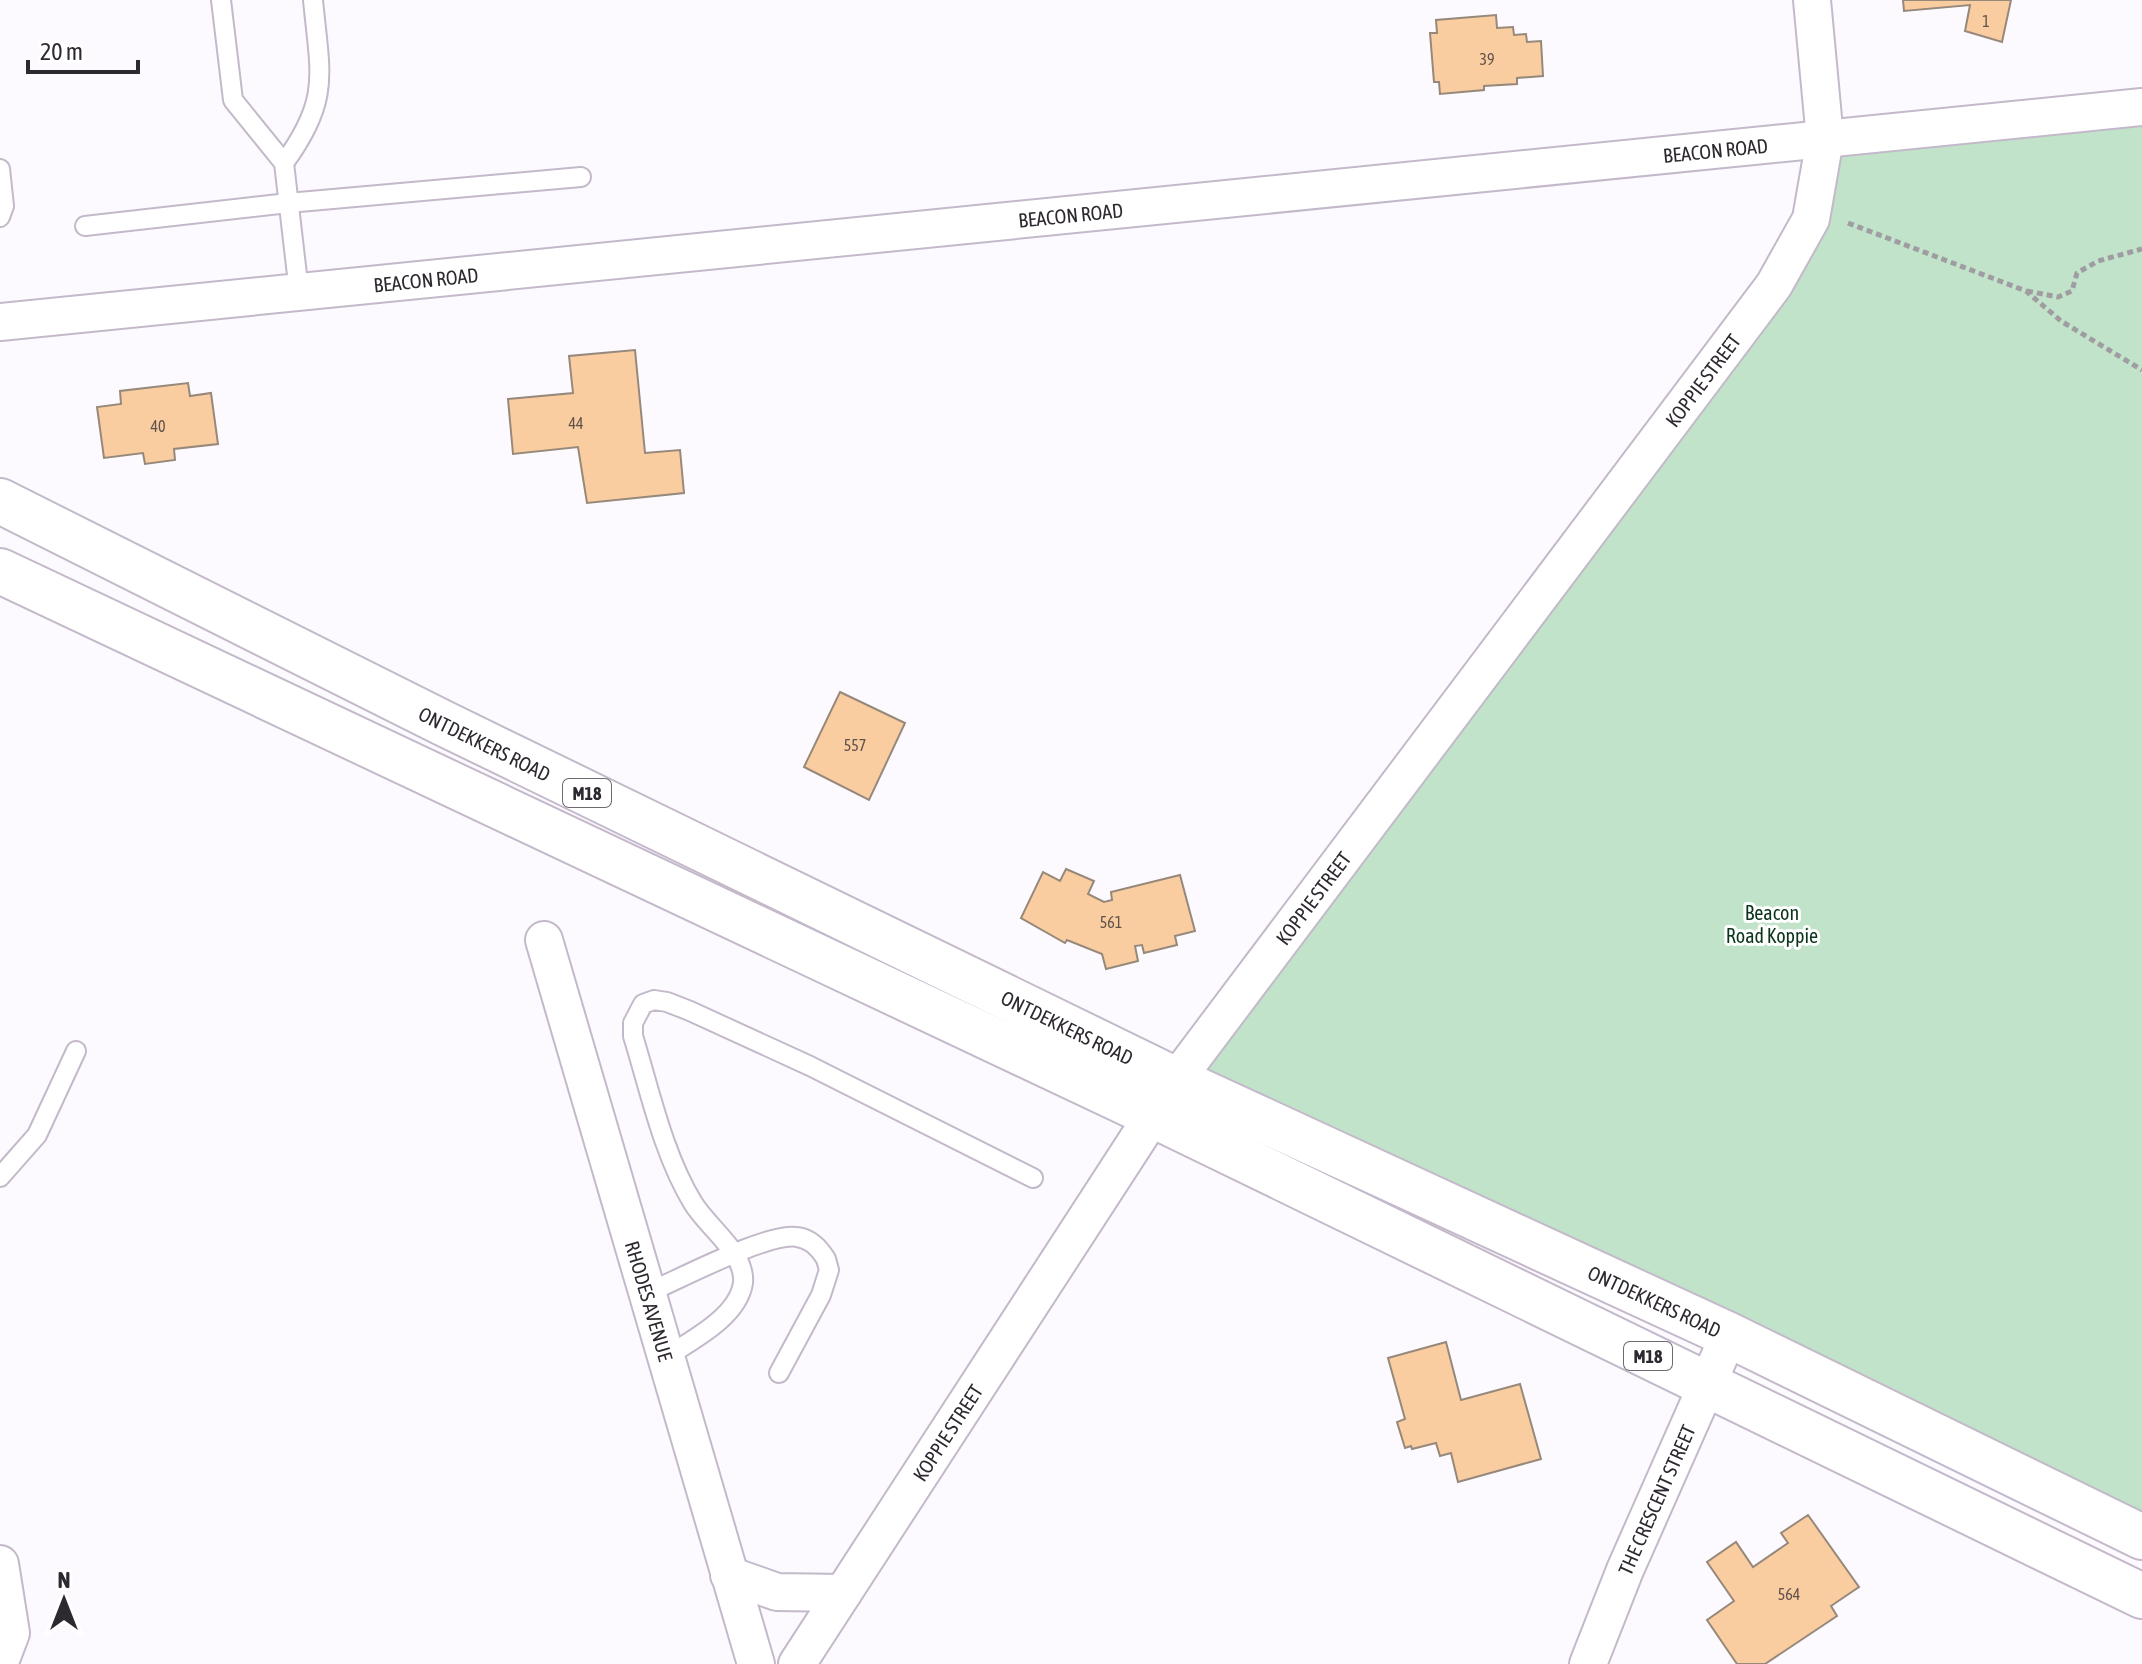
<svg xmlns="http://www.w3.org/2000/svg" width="2142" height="1664" viewBox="0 0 2142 1664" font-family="'Asap Condensed',sans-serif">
<rect width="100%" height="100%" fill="#fcfafe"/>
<polygon fill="#c1e3c9" points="2142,119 2142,1516 1200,1070 1788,287 1835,150"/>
<g fill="#facda1" stroke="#96887a" stroke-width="2">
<polygon points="1903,0 2011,0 2002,42 1965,31 1970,5 1904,11"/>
<polygon points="1496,15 1497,28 1513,27 1514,35 1526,34 1527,42 1541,41 1543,76 1517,78 1517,84 1484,86 1484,90 1440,94 1439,82 1434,82 1430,33 1437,33 1436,20"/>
<polygon points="635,350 645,453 680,450 684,493 587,503 578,447 513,454 508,399 573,393 569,356"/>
<polygon points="188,383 190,396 211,393 218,444 174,449 175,460 145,464 143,453 104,458 97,407 121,404 120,391"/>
<polygon points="840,692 905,723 869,800 804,767"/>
<polygon points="1066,869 1094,881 1088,894 1104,902 1112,900 1111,892 1180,875 1195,931 1175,936 1177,945 1144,953 1142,945 1135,946 1138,961 1106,969 1102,954 1067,940 1065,943 1021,918 1043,872 1060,881"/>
<polygon points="1446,1342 1461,1400 1520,1384 1541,1459 1458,1482 1451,1453 1440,1456 1436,1443 1412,1449 1411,1446 1405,1448 1397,1422 1405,1419 1388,1358"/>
<polygon points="1808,1515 1859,1587 1831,1606 1837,1616 1765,1664 1737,1664 1707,1620 1734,1601 1707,1562 1736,1542 1753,1567 1788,1543 1781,1533"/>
</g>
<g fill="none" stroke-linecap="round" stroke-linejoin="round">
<g stroke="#c4b9ca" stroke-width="22">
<g id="service">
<polyline points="221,0 233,100 284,163 299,292"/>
<path d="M284,163C331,99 320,74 313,0"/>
<polyline points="0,169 4,206 0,217"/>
<polyline points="85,226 288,203 581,177"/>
<polyline points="0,1177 37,1135 76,1051"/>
<path d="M647,1293C678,1280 768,1232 797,1237C811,1239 819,1248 826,1259L829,1270L821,1295L779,1373"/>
<path d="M666,1357C692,1340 738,1317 743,1283C746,1253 708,1228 693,1203C663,1154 650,1091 633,1036V1023L643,1004L654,1000L667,1002L690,1011L810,1066L1033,1178"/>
</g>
</g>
<g stroke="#c4b9ca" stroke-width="40">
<g id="minor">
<path id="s1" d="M0,322L2142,107"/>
<path id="s2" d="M544,940L756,1664"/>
<polyline points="0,1564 11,1633 0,1662"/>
<polyline points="729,1575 777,1592 843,1593"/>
<path id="s3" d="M797,1664L1176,1080L1774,285L1811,219L1825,139L1812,0"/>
<path id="s4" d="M1588,1664L1625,1570L1729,1335"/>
</g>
</g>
<g stroke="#c4b9ca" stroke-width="48">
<g id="primary">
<path id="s5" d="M0,501L443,723L1176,1080L1729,1335L2142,1537"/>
<polyline points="0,571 1155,1116 2142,1596"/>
</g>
</g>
<g stroke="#a09da2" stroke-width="5" stroke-dasharray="6 4" stroke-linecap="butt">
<polyline points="1848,223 2026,291 2061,321 2142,370"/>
<polyline points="2027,291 2058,297 2072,291 2077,273 2098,261 2142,249"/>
</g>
<use href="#service" stroke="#fff" stroke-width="18"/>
<use href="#minor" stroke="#fff" stroke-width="36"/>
<use href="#primary" stroke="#fff" stroke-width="44"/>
</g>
<g text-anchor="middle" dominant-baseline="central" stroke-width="6" stroke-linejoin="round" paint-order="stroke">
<g font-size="16" fill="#61524c">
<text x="1986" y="21">1</text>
<text x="1487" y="59">39</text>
<text x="576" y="423">44</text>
<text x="158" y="426">40</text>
<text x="855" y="745">557</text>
<text x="1111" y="922">561</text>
<text x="1789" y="1594">564</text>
</g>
<g fill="#fff" stroke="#6d696e" stroke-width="2">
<rect x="563" y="779" width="48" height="28" rx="6"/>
<rect x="1624" y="1342" width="48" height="28" rx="6"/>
</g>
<g font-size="18" font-weight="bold" fill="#2e2930">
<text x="587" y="793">M18</text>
<text x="1648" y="1356">M18</text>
</g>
<g font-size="20" fill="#2e2930" stroke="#fff">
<text stroke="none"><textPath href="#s1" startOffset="1724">BEACON ROAD</textPath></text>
<text stroke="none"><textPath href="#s1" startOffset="1076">BEACON ROAD</textPath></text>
<text stroke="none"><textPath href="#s1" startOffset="428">BEACON ROAD</textPath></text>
<text stroke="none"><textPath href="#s3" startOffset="1572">KOPPIE STREET</textPath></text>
<text stroke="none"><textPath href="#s5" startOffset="542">ONTDEKKERS ROAD</textPath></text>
<text stroke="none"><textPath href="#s3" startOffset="924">KOPPIE STREET</textPath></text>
<text stroke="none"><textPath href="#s5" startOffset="1190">ONTDEKKERS ROAD</textPath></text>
<text stroke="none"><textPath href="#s5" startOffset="1838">ONTDEKKERS ROAD</textPath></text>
<text stroke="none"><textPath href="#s2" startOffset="376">RHODES AVENUE</textPath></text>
<text stroke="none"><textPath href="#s3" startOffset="276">KOPPIE STREET</textPath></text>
<text stroke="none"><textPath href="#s4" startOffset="178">THE CRESCENT STREET</textPath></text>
</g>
<g font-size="20" fill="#0b341b" stroke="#fff">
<text x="1772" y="912">Beacon<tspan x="1772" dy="23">Road Koppie</tspan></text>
</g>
</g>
<g transform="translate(64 1600)" stroke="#ffffff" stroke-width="6" paint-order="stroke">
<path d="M0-6L14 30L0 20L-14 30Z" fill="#2e2930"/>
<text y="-12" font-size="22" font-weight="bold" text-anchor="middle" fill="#2e2930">N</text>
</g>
<path d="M28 60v12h110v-12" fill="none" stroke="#2e2930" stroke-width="4"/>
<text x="40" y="60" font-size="24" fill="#2e2930" stroke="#ffffff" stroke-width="6" paint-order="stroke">20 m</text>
</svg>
